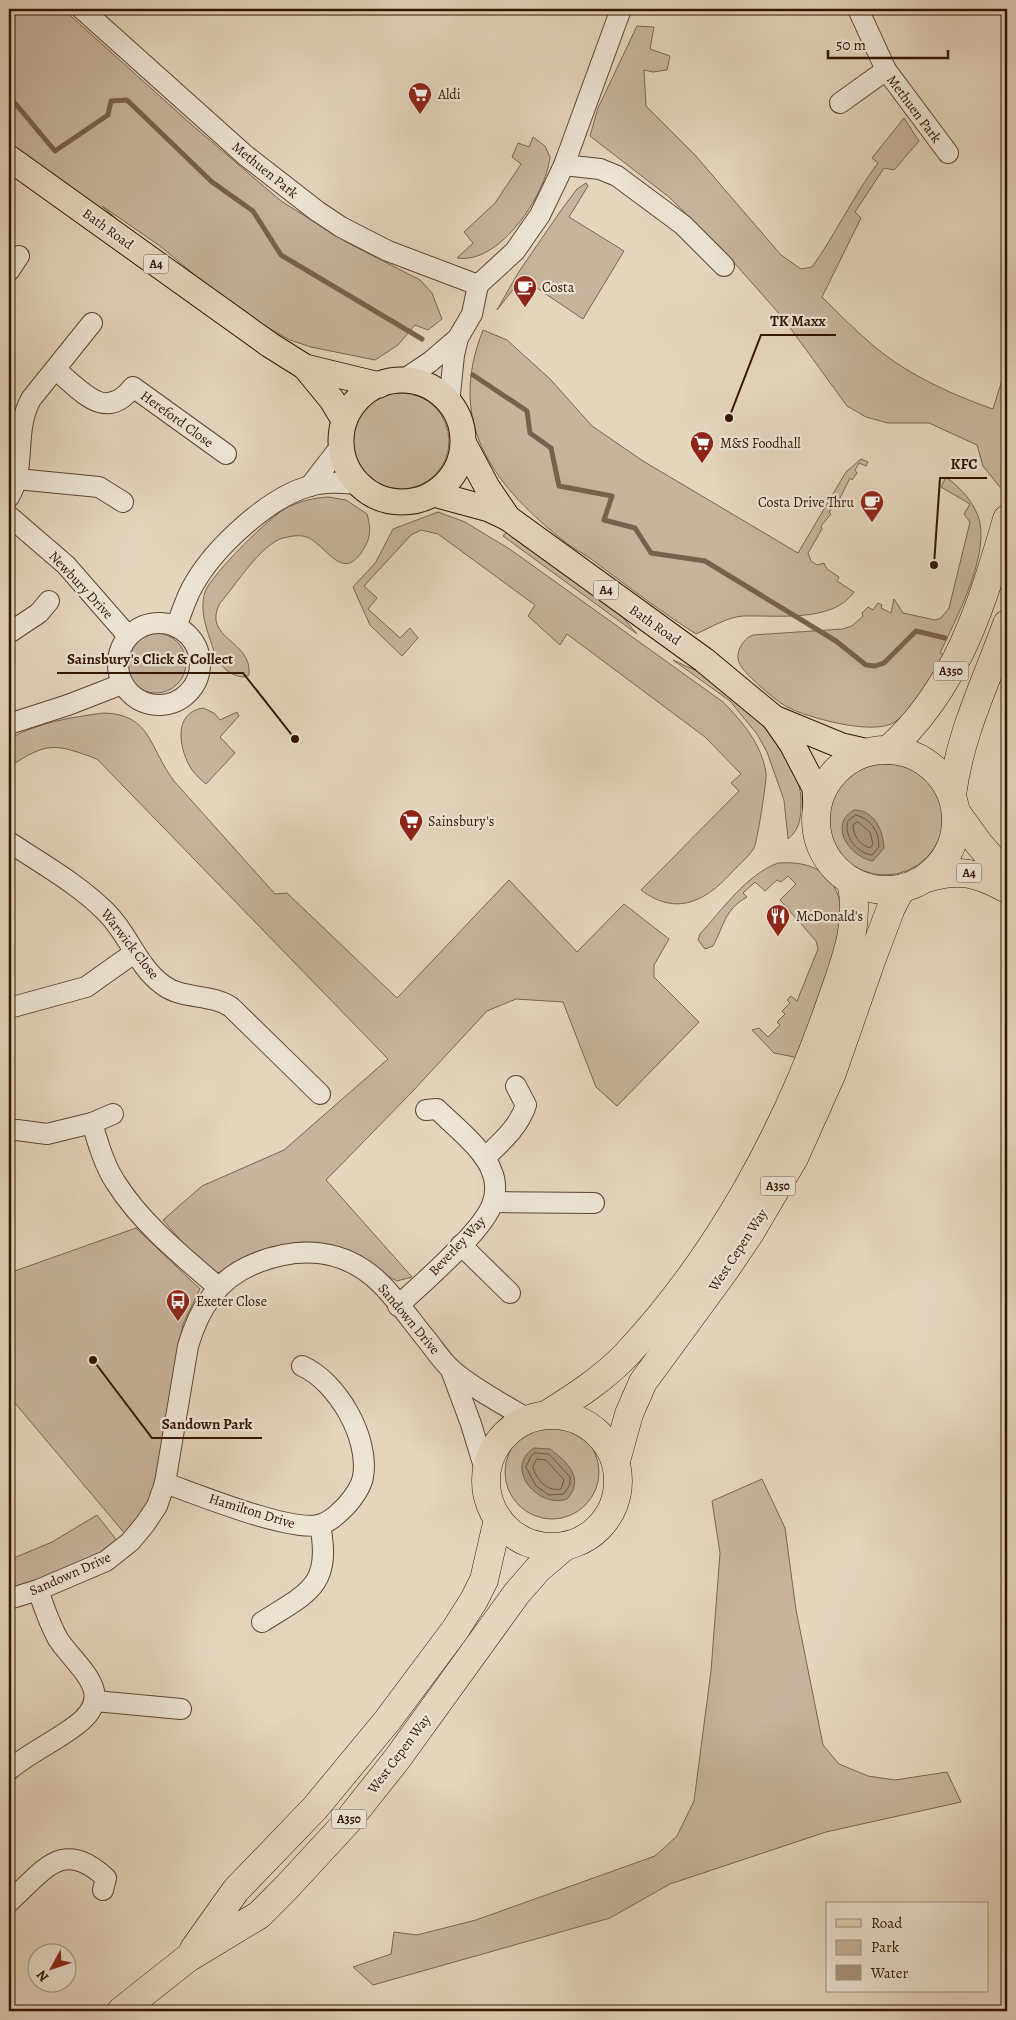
<svg xmlns="http://www.w3.org/2000/svg" width="1016" height="2020" viewBox="0 0 1016 2020" font-family="Alegreya,serif">
<rect width="100%" height="100%" fill="#e4d5bd"/>
<filter id="stains"><feTurbulence type="fractalNoise" baseFrequency=".004" numOctaves="4"/><feColorMatrix values="0 0 0 0 .2 0 0 0 0 .09 0 0 0 0 .02 0 0 0 .5 -.17"/></filter>
<radialGradient id="worn" r=".72"><stop offset=".6" stop-color="#630" stop-opacity="0"/><stop offset="1" stop-color="#630" stop-opacity=".3"/></radialGradient>
<g fill="#c6b49d" stroke="#7c644e">
<polygon points="9,9 63,9 192,125 281,201 348,243 420,280 432,293 442,319 428,330 415,325 398,345 375,360 311,347 290,340 237,310 160,246 102,206 148,247 9,148"/>
<path d="M637,26L654,27L650,49L670,56L667,70L653,72L644,70L646,106L695,155L781,255L801,269L812,267C836,234 853,196 878,163L872,158L904,118L919,141L894,170L884,168L855,212L861,218L822,297C837,312 853,328 869,342C904,373 950,394 993,409L1007,364V496L983,466L977,445L929,423H888L866,417L847,406L783,318L723,250L669,197L590,136L598,108Z"/>
<path d="M533,137L545,146L550,157C546,194 500,265 457,258L473,243L464,232L495,203L521,164L512,157L518,143L529,147Z"/>
<polygon points="586,183 588,186 569,217 624,251 583,319 522,278 497,310 518,273 562,209 577,189"/>
<path d="M483,330L507,340L550,379L592,426L643,461L798,553L846,472L861,459L868,462L866,466L859,463L855,470L857,473L852,480L850,478L836,506L834,505L829,512L831,514L821,526L822,529L808,553L811,561L817,565L824,563L827,569L839,577L837,581L854,592C833,623 776,615 743,616C727,617 710,628 696,634C660,611 626,585 591,559C581,552 569,546 560,538C490,481 447,421 483,330Z"/>
<circle cx="401" cy="441" r="48"/>
<path d="M946,477C961,488 976,504 980,523C987,560 956,619 940,653L947,656C933,676 912,714 891,724C868,734 809,718 787,707C776,701 747,676 741,666C733,655 742,639 753,635L842,629L852,626L863,616L862,613L868,607L873,610L878,603L882,605L881,608L891,613L894,599L903,613L935,620L941,618L949,608L970,522L964,514L970,504L941,487Z"/>
<path d="M328,497L346,500L367,514C371,528 371,538 363,550C343,582 329,549 309,538C301,534 292,536 283,538C260,545 236,585 220,603C201,639 253,640 249,675L244,677C227,676 218,663 213,648C207,630 199,611 205,592C211,575 271,515 288,507C301,501 313,498 328,497Z"/>
<path d="M438,512L465,522L511,550L723,702C742,721 762,745 766,773C767,780 757,843 754,848C749,856 740,864 733,871C706,901 677,917 641,890L739,791L731,783L741,774L705,737L567,634L560,645L528,616L535,605L438,534L421,530L411,535L364,586L377,598L368,609L400,638L410,628L418,638L402,656L370,625L353,587L376,562L393,529Z"/>
<polygon points="507,531 620,614 637,634 503,536"/>
<circle cx="156" cy="663" r="30"/>
<path d="M673,660C685,666 699,671 711,679C748,703 803,757 801,805C801,819 799,830 788,839L784,800L767,752L757,734L730,701Z"/>
<path d="M203,708L214,713L220,720L237,712L239,716L220,737L235,753L206,784C201,780 196,775 192,770C179,750 172,713 203,708Z"/>
<path d="M104,713C151,714 149,748 174,781L275,894L287,893L397,998L509,880L577,952L624,904L669,939L654,965V977L699,1022L617,1106L596,1087L563,1002L516,999L487,1011L412,1092L326,1180L412,1277L397,1281L327,1245L303,1242L271,1247L240,1260L222,1272L215,1273L205,1268L163,1220L202,1186L284,1150L388,1059L97,759C54,743 47,742 9,767V739C37,723 71,717 104,713Z"/>
<circle cx="885" cy="816" r="59"/>
<path d="M778,863C824,860 840,882 844,925L799,1063L794,1057L774,1053L752,1030L759,1028L768,1037L780,1025L777,1022L785,1014L782,1011L790,1003L787,1000L791,996L797,1001L818,949L816,941L780,900L796,884L788,876L781,882L777,880L765,891L755,882L743,893L747,897C724,910 724,926 713,946L705,949L698,940L700,934C722,910 746,875 778,863Z"/>
<polygon points="136,1228 200,1289 183,1324 152,1500 126,1535 9,1396 9,1273"/>
<circle cx="552" cy="1472" r="47"/>
<polygon points="762,1479 785,1528 796,1610 823,1745 839,1764 868,1776 895,1780 947,1772 961,1802 826,1832 670,1884 610,1918 373,1985 353,1967 391,1954 394,1932 417,1935 476,1920 655,1856 677,1836 694,1801 711,1671 720,1553 712,1501"/>
<polygon points="97,1515 129,1556 89,1579 9,1608 9,1560 52,1542"/>
</g>
<g fill="#a7947d" stroke="#78614b">
<path d="M854,810C875,810 883,831 884,848L873,861C851,858 827,825 854,810Z"/>
<path d="M534,1448L550,1449C568,1462 585,1479 567,1499C538,1509 503,1468 534,1448Z"/>
</g>
<g fill="none" stroke-linecap="round" stroke-linejoin="round">
<g stroke="#6c543e" stroke-width="1">
<path d="M856,815C871,819 879,831 879,847L872,855C857,853 843,836 848,821Z"/>
<path d="M858,822L870,832L873,844L870,848C860,845 853,836 853,825Z"/>
<polygon points="535,1453 549,1454 570,1477 570,1484 564,1494 549,1495 536,1486 526,1467 531,1456"/>
<path d="M537,1459L546,1460L564,1480L561,1489C547,1492 536,1480 533,1467Z"/>
</g>
<g stroke="#78614b" stroke-width="5">
<polyline points="9,96 55,151 108,115 111,101 127,100 212,182 253,211 281,255 422,339"/>
<polyline points="473,375 527,411 530,433 551,448 559,486 612,496 604,520 635,528 651,553 705,561 836,641 866,665 875,666 884,663 916,631 945,638"/>
</g>
<g stroke="#5e452f" stroke-width="22">
<g id="minor">
<polyline points="82,9 245,155 317,211 341,227 388,251 478,285"/>
<polyline points="858,9 886,70 948,153"/>
<polyline points="840,103 886,70"/>
<polyline points="564,165 600,169 617,176 683,225 724,266"/>
<polyline points="9,271 19,256"/>
<path d="M56,370C82,391 105,423 133,387L226,454"/>
<polyline points="403,380 430,362 458,338 472,314 478,285 515,251 540,215 564,165 621,9"/>
<polyline points="449,404 454,355 458,338"/>
<polyline points="17,479 99,487 123,502"/>
<polyline points="310,486 341,446"/>
<path d="M9,497C27,467 13,432 31,399L92,323"/>
<polyline points="9,516 66,565 128,636"/>
<circle cx="159" cy="664" r="41"/>
<path d="M176,627C182,612 186,597 194,584C215,547 269,497 310,486C326,481 344,483 360,484"/>
<polyline points="9,633 39,613 49,601"/>
<polyline points="9,724 68,705 122,684"/>
<path d="M9,842C42,864 80,885 107,913C129,935 137,966 163,985C183,1000 210,993 231,1007L320,1094"/>
<polyline points="9,1008 86,987 134,953"/>
<polyline points="92,1123 113,1114"/>
<path d="M9,1131L17,1130L47,1134L92,1123C98,1143 104,1165 116,1183C142,1224 182,1256 218,1287"/>
<path d="M485,1158C501,1142 519,1127 526,1105L516,1086"/>
<polyline points="493,1202 594,1203"/>
<polyline points="461,1245 510,1293"/>
<path d="M398,1306C421,1284 485,1230 493,1202C496,1193 496,1181 492,1172C485,1150 453,1125 437,1109L426,1110"/>
<polyline points="451,1370 471,1424 486,1473"/>
<path d="M165,1483C199,1495 287,1531 318,1525C329,1523 338,1514 346,1506C353,1498 361,1488 363,1477C370,1438 337,1381 302,1366"/>
<path d="M9,1599L38,1590L106,1561L130,1542L145,1524L157,1506L165,1483L188,1346C199,1309 217,1279 254,1264C299,1245 345,1248 381,1284C398,1301 412,1322 427,1340C435,1350 442,1361 451,1369C469,1386 506,1406 528,1419"/>
<path d="M262,1622C308,1593 332,1586 320,1525"/>
<polyline points="95,1701 181,1709"/>
<path d="M9,1770C29,1753 54,1742 75,1726C119,1694 78,1669 58,1639C49,1623 44,1607 38,1590"/>
<path d="M9,1902C44,1871 62,1837 106,1878L103,1890"/>
</g>
</g>
<g stroke="#311500" stroke-width="27">
<g id="major">
<polyline points="9,158 270,345 305,367 332,400 344,420"/>
<polyline points="305,367 379,385"/>
<circle cx="402" cy="441" r="61"/>
<polyline points="464,444 487,487 508,518"/>
<polyline points="434,494 489,509 508,518 704,660 774,718 792,744 815,788 816,812"/>
<polyline points="774,718 842,746 868,752"/>
</g>
</g>
<g stroke="#311500" stroke-width="29">
<g id="highway">
<circle cx="886" cy="820" r="70"/>
<path d="M888,750C957,689 982,604 1007,519"/>
<path d="M952,795C960,733 986,682 1007,624"/>
<polyline points="956,812 979,844 1007,876"/>
<path d="M927,878C959,868 978,873 1007,889"/>
<path d="M548,1414C576,1396 603,1379 626,1355C719,1256 787,1130 831,1002C845,962 861,924 851,881"/>
<circle cx="552" cy="1481" r="66"/>
<polyline points="616,1461 629,1414 643,1382 725,1270 750,1233 794,1158 832,1073 871,961 891,908 901,889"/>
<polyline points="194,1949 236,1890 315,1808 387,1721 455,1630 474,1600 484,1580 498,1519"/>
<polyline points="121,2011 188,1958 259,1915 286,1888 347,1822 397,1759 517,1593 538,1569 565,1546"/>
</g>
</g>
<use href="#minor" stroke="#ede4d4" stroke-width="20"/>
<use href="#major" stroke="#e4d5bd" stroke-width="25"/>
<use href="#highway" stroke="#e4d5bd" stroke-width="28"/>
</g>
<defs>
<g id="supermarket-pin" transform="scale(1.25)"><path d="M0 17L-7.5 6A9.5 9.5 0 1 1 7.5 6Z" fill="#8f2418" stroke="#ede4d4"/><path d="M-6-5.5h2.5l.6 2H6L4.5 2H-2.5L-4.4-4H-6ZM-1.5 3.2a1.3 1.3 0 1 0 .1 0ZM3 3.2a1.3 1.3 0 1 0 .1 0Z" fill="#fff"/></g>
<g id="cafe-pin" transform="scale(1.25)"><path d="M0 17L-7.5 6A9.5 9.5 0 1 1 7.5 6Z" fill="#8f2418" stroke="#ede4d4"/><path d="M-5.5-4.5H6V0H3Q3 3.5 0 3.5H-2.5Q-5.5 3.5-5.5 0ZM3-3.2v2h1.7v-2ZM-6 4.5H4V6H-6Z" fill="#fff"/></g>
<g id="restaurant-pin" transform="scale(1.25)"><path d="M0 17L-7.5 6A9.5 9.5 0 1 1 7.5 6Z" fill="#8f2418" stroke="#ede4d4"/><path d="M-5-6h1v4h1v-4h1v4h1v-4h1v5L-1.5 .5V6h-2V.5L-5-1ZM5-6V6H3V1.5H1.5Q1.5-4 5-6Z" fill="#fff"/></g>
<g id="bus-pin" transform="scale(1.25)"><path d="M0 17L-7.5 6A9.5 9.5 0 1 1 7.5 6Z" fill="#8f2418" stroke="#ede4d4"/><path d="M-5-6H5V4H4V6H2V4H-2V6H-4V4H-5ZM-3.5-4V0h7V-4ZM-3.5 1.2v1.5H-2V1.2ZM2 1.2v1.5H3.5V1.2Z" fill="#fff"/></g>
</defs>
<g fill-rule="evenodd">
<use href="#supermarket-pin" x="420" y="94"/>
<use href="#cafe-pin" x="525" y="287"/>
<use href="#supermarket-pin" x="702" y="443"/>
<use href="#cafe-pin" x="872" y="502"/>
<use href="#supermarket-pin" x="411" y="821"/>
<use href="#restaurant-pin" x="778" y="916"/>
<use href="#bus-pin" x="178" y="1301"/>
</g>
<g text-anchor="middle" dominant-baseline="central" stroke-width="4.5" stroke-linejoin="round" paint-order="stroke">
<g fill="#ede4d4" stroke="#695340" stroke-width="1">
<rect x="143.5" y="254.5" width="25" height="19" rx="4"/>
<rect x="593.5" y="580.5" width="25" height="19" rx="4"/>
<rect x="933.5" y="661.5" width="35" height="19" rx="4"/>
<rect x="956.5" y="863.5" width="25" height="19" rx="4"/>
<rect x="760.5" y="1176.5" width="35" height="19" rx="4"/>
<rect x="331.5" y="1809.5" width="35" height="19" rx="4"/>
</g>
<g font-size="12" font-weight="bold" fill="#311500">
<text x="156" y="264">A4</text>
<text x="606" y="590">A4</text>
<text x="951" y="671">A350</text>
<text x="969" y="873">A4</text>
<text x="778" y="1186">A350</text>
<text x="349" y="1819">A350</text>
</g>
<g font-size="14" fill="#311500" stroke="#ede4d4" text-anchor="start">
<text x="438" y="94">Aldi</text>
<text x="542" y="287">Costa</text>
<text x="720" y="443">M&amp;S Foodhall</text>
<text x="854" y="502" text-anchor="end">Costa Drive Thru</text>
<text x="428" y="821">Sainsbury's</text>
<text x="796" y="916">McDonald's</text>
<text x="196" y="1301">Exeter Close</text>
</g>
<g font-size="14" fill="#311500" stroke="#ede4d4">
<text transform="translate(914 109) rotate(53)">Methuen Park</text>
<text transform="translate(265 170) rotate(39)">Methuen Park</text>
<text transform="translate(108 229) rotate(36)">Bath Road</text>
<text transform="translate(177 419) rotate(36)">Hereford Close</text>
<text transform="translate(81 585) rotate(47)">Newbury Drive</text>
<text transform="translate(655 625) rotate(35)">Bath Road</text>
<text transform="translate(130 944) rotate(52)">Warwick Close</text>
<text transform="translate(457 1246) rotate(-47)">Beverley Way</text>
<text transform="translate(738 1250) rotate(-57)">West Cepen Way</text>
<text transform="translate(409 1319) rotate(50)">Sandown Drive</text>
<text transform="translate(252 1511) rotate(17)">Hamilton Drive</text>
<text transform="translate(70 1574) rotate(-24)">Sandown Drive</text>
<text transform="translate(399 1754) rotate(-53)">West Cepen Way</text>
</g>
</g>
<path fill="none" stroke="#311500" stroke-width="2" d="M729 418L761 335H836M934 565L940 478H987M295 739L243 673H57M93 1360L152 1438H262"/>
<g fill="#311500" stroke="#ede4d4" stroke-width="2">
<circle cx="729" cy="418" r="5"/>
<circle cx="934" cy="565" r="5"/>
<circle cx="295" cy="739" r="5"/>
<circle cx="93" cy="1360" r="5"/>
</g>
<g font-size="15" text-anchor="middle" font-weight="bold" fill="#311500" stroke="#ede4d4" stroke-width="4.5" stroke-linejoin="round" paint-order="stroke">
<text x="798" y="326">TK Maxx</text>
<text x="964" y="469">KFC</text>
<text x="150" y="664">Sainsbury's Click &amp; Collect</text>
<text x="207" y="1429">Sandown Park</text>
</g>
<rect width="1016" height="2020" fill="none" stroke="#e4d5bd" stroke-width="30"/>
<rect x="10" y="10" width="996" height="2000" fill="none" stroke="#311500" stroke-width="2.5"/>
<rect x="15" y="15" width="986" height="1990" fill="none" stroke="#311500"/>
<rect x="826" y="1902" width="162" height="90" fill="#ede4d4" stroke="#a2917f"/>
<rect x="836" y="1919" width="25" height="8" fill="#e4d5bd" stroke="#a2917f"/>
<text x="871" y="1928" font-size="15" fill="#311500">Road</text>
<rect x="836" y="1940" width="25" height="15" fill="#c6b49d" stroke="#a2917f"/>
<text x="871" y="1952" font-size="15" fill="#311500">Park</text>
<rect x="836" y="1965" width="25" height="15" fill="#a7947d" stroke="#a2917f"/>
<text x="871" y="1978" font-size="15" fill="#311500">Water</text>
<g transform="translate(52 1968) rotate(230)"><circle r="24" fill="#ede4d4" stroke="#a2917f"/>
<path d="M0-4L9 19L0 12L-9 19Z" fill="#8f2418"/>
<text y="-8" font-size="14" font-weight="bold" text-anchor="middle" fill="#311500">N</text>
</g>
<path d="M828 50v8h120v-8" fill="none" stroke="#311500" stroke-width="2.5"/>
<text x="836" y="50" font-size="15" fill="#311500" stroke="#ede4d4" stroke-width="4" paint-order="stroke">50 m</text>
<rect width="100%" height="100%" filter="url(#stains)"/>
<rect width="100%" height="100%" fill="url(#worn)"/>
</svg>
